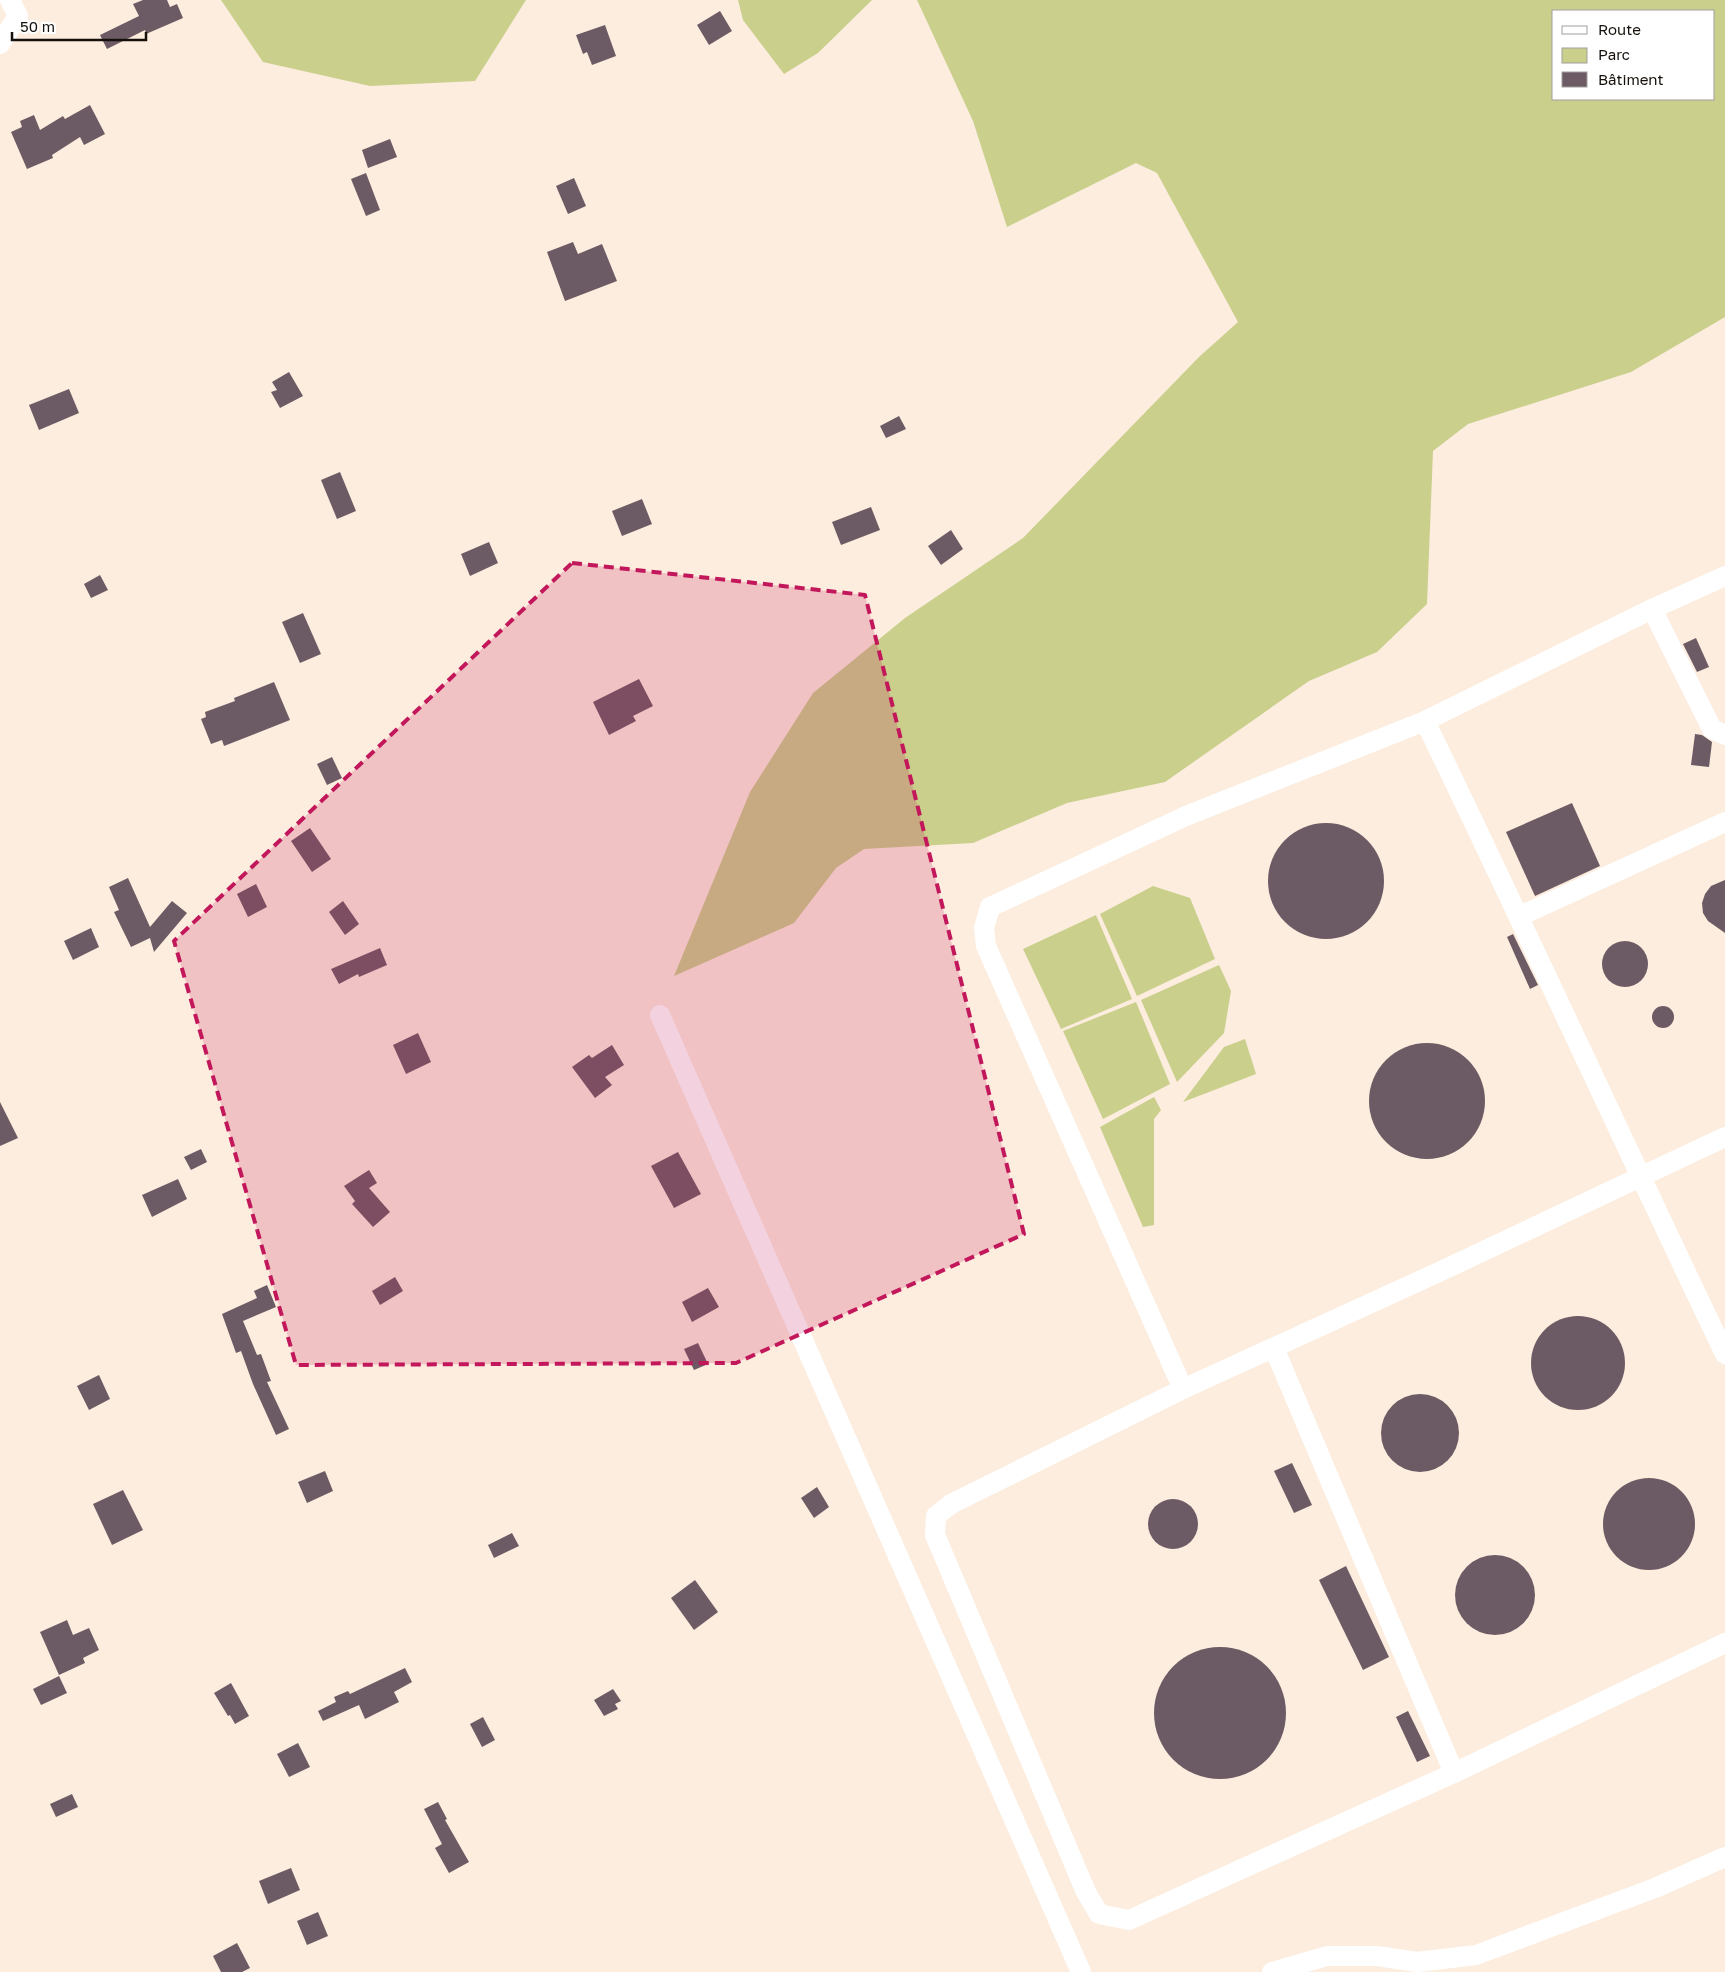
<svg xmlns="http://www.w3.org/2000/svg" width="1725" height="1972" viewBox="0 0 1725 1972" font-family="'Golos Text',sans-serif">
<rect width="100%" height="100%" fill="#fcedde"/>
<g fill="#cacf8c" fill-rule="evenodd">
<polygon points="221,0 526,0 475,81 370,86 263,62"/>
<polygon points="738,0 872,0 818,53 784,74 743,20"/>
<path d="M917,0H1725V317L1631,372L1468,424L1433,451L1427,604L1377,652L1309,681L1165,782L1067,803L973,843L864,849L836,868L794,923L674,976L750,792L813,693L905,618L1023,538L1199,357L1238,322L1157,173L1136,163L1007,227L973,121ZM1554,11H1714V99H1554Z"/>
<polygon points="1153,886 1190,898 1215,959 1137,996 1100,914"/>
<polygon points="1096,915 1132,999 1061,1029 1023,949"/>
<polygon points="1219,965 1231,991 1224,1033 1177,1082 1141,1000"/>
<polygon points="1136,1002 1170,1084 1103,1119 1063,1031"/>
<polygon points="1245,1039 1256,1074 1183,1102 1224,1047"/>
<polygon points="1154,1097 1161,1110 1154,1119 1154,1225 1143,1227 1100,1127"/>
</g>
<g fill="#6c5b64">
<polygon points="143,0 167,0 170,7 177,4 183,18 146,34 145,30 107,49 100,35 139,16 133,4"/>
<polygon points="720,11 732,31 709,45 697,25"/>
<polygon points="605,25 616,56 592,65 587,52 583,54 576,35"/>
<polygon points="90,105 105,134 84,145 80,137 52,155 53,158 27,169 11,132 22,127 20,121 34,115 40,130 63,116 65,119"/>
<polygon points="390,139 397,157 368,168 362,150"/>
<polygon points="366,173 380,210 366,216 351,179"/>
<polygon points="574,178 586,206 568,214 556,186"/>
<polygon points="573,242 578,254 602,244 617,281 565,301 547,252"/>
<polygon points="289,372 303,396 280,408 271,392 277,390 272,382"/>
<polygon points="69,389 79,413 39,430 29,405"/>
<polygon points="899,416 906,429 886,438 880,426"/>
<polygon points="340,472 356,511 337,519 321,480"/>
<polygon points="642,499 652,524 622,536 612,511"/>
<polygon points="871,507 880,530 841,545 832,522"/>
<polygon points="951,530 963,549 941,565 928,546"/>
<polygon points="489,542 498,563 470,576 461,554"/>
<polygon points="100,575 108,590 91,598 84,584"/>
<polygon points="303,613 321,654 300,663 282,622"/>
<polygon points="1696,638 1709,667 1697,672 1683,644"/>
<polygon points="639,679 653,706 633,716 636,721 609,735 593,702"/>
<polygon points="274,682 290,720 224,746 222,740 211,744 201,719 206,717 205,712 235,701 234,698"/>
<polygon points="1695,734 1702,735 1712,742 1709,767 1691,765"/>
<polygon points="332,757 342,778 327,785 317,764"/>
<polygon points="1572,803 1600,866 1535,896 1506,832"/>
<circle cx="1326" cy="881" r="58"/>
<polygon points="310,828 331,859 312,872 291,841"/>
<polygon points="128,878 150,927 172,901 187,913 154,952 150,938 131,947 114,912 119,910 109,887"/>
<polygon points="1725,880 1725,933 1708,921 1703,913 1702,903 1705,894 1711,886"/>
<polygon points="256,884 267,907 248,917 237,894"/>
<polygon points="343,901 359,924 345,935 329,912"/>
<polygon points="91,928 99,947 73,960 64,941"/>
<polygon points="1513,934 1538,985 1530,989 1507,937"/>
<circle cx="1625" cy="964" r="23"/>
<polygon points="380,948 387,965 359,977 358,974 339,984 331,969"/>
<circle cx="1663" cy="1017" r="11"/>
<polygon points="418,1033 431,1062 406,1074 393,1045"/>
<circle cx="1427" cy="1101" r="58"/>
<polygon points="612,1045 624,1065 605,1077 612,1085 595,1098 572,1067 589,1055 592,1058"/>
<polygon points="0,1102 18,1138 0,1146"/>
<polygon points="201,1149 207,1162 191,1170 184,1157"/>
<polygon points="678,1152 701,1194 674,1208 651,1166"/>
<polygon points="369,1170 377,1183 369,1188 390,1212 373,1227 352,1204 355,1201 344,1186"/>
<polygon points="178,1179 187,1199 152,1217 142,1195"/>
<polygon points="395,1277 403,1291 380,1305 372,1291"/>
<polygon points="267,1285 276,1307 243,1321 257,1355 261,1354 271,1381 267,1382 289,1429 276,1435 253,1384 241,1351 236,1353 222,1314 257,1298 254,1291"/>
<polygon points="708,1288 719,1307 692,1322 682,1302"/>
<circle cx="1578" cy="1363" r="47"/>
<polygon points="698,1343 708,1364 694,1370 684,1349"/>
<polygon points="99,1375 110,1399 89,1410 77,1386"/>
<circle cx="1420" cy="1433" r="39"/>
<polygon points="1292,1463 1312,1505 1294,1513 1274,1471"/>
<polygon points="325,1471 333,1491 307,1503 298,1482"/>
<circle cx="1649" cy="1524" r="46"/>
<polygon points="817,1487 829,1507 814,1518 801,1498"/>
<polygon points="123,1490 143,1530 112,1545 93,1504"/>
<circle cx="1173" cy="1524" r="25"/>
<polygon points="512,1533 519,1546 494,1558 488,1545"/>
<circle cx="1495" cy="1595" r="40"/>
<polygon points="1346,1566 1389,1657 1363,1670 1319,1580"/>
<polygon points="695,1580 718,1612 694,1630 671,1598"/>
<polygon points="67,1620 73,1635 89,1628 99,1650 83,1658 85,1663 59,1675 40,1632"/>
<circle cx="1220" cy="1713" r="66"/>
<polygon points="405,1668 412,1682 394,1692 399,1702 365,1719 359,1705 323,1721 318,1711 336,1702 334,1697 348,1691 350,1694"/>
<polygon points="59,1676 67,1693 41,1705 33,1689"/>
<polygon points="231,1683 249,1716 235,1724 230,1715 228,1716 214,1693"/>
<polygon points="613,1689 621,1701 615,1704 618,1709 604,1716 594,1700"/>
<polygon points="1408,1711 1430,1756 1417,1762 1396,1717"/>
<polygon points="483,1717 495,1740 482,1747 470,1724"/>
<polygon points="298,1743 310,1767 289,1777 277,1754"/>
<polygon points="72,1794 78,1807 56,1817 50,1804"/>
<polygon points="438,1802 447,1819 445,1820 469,1862 449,1873 435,1848 442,1844 424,1809"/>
<polygon points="291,1868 300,1890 268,1904 259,1881"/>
<polygon points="318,1912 328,1936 307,1945 297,1921"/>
<polygon points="237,1943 250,1968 242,1972 221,1972 213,1956"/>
</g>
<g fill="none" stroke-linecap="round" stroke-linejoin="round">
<g stroke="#fff" stroke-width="20">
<polyline points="0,44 18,16 10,0"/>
<polyline points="1652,609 1712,729 1725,735"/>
<path d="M1425,721C1527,931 1624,1144 1725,1354"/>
<polyline points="1520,916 1725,822"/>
<polyline points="660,1015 1081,1972"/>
<polyline points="1725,1137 1439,1272 1183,1389 951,1504 936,1516 935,1535 1086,1892 1099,1914 1129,1920 1454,1773 1725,1643"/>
<polyline points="1274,1348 1454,1773"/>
<polyline points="1183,1389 986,946 984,928 990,907 1186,816 1425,721 1652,609 1725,576"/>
<polyline points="1272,1972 1327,1956 1377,1956 1417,1962 1476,1955 1655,1888 1725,1857"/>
</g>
</g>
<path fill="#c2185b" fill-opacity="0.2" stroke="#c2185b" stroke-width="4" stroke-dasharray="10 6" stroke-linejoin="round" d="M572,563L865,595L1024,1234L736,1363L296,1365L174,941Z"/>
<rect x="1552" y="10" width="162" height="90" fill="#ffffff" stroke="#a19f9d"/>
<rect x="1562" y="26" width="25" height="8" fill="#ffffff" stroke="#a19f9d"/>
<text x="1598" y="35" font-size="15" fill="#15100b">Route</text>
<rect x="1562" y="48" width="25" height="15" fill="#cacf8c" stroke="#a19f9d"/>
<text x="1598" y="60" font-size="15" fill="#15100b">Parc</text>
<rect x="1562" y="72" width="25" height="15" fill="#6c5b64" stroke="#a19f9d"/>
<text x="1598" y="85" font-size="15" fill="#15100b">Bâtiment</text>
<path d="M12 32v8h134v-8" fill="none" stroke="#15100b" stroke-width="2.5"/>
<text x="20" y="32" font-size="15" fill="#15100b" stroke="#ffffff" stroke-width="4" paint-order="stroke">50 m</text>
</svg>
